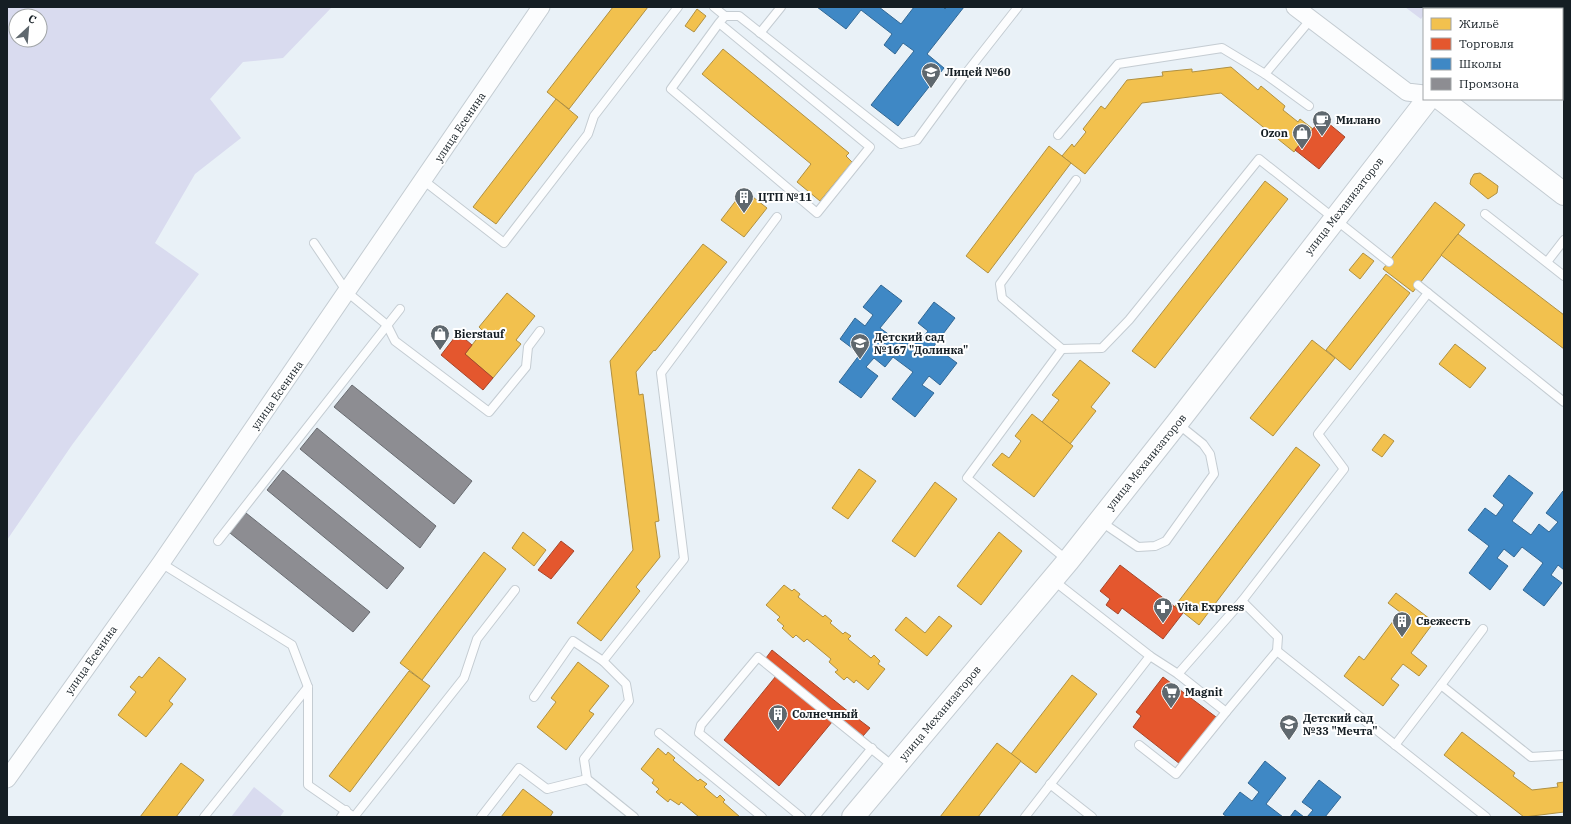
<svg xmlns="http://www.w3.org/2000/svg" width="1571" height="824" viewBox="0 0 1571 824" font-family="'IBM Plex Serif',serif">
<rect width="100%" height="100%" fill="#e9f1f7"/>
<g fill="#d9dbef" fill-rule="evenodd">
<path d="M7,7H332L283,58L243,62L210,99L241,138L195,174L155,243L199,274L72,445L7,540ZM16,16H40V40H16Z"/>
<polygon points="1405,7 1430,7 1429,9 1424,9 1424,15 1421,19"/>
<polygon points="254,787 284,811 280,817 231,817"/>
</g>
<g fill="#f2c14e" stroke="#b09041">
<polygon points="613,7 648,7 569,109 547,92"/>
<polygon points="1558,7 1564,7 1564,90 1562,72 1562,9 1557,9"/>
<polygon points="697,9 706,16 694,32 685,26"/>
<polygon points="723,49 849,153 846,156 852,162 820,201 797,182 811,164 702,74"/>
<polygon points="1231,67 1258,90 1261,86 1285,106 1283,110 1298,122 1300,119 1313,129 1294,152 1221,93 1142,103 1085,174 1062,156 1072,144 1074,147 1086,132 1083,129 1101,106 1105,109 1127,80 1163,76 1162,72 1192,69 1192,72"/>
<polygon points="556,99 578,117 496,224 473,207"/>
<polygon points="1049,146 1071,163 988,273 966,256"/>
<polygon points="1480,173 1498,186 1497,193 1488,199 1470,184 1471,179 1474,174"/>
<polygon points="1265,181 1288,199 1155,368 1132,351"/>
<polygon points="744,190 767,208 744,237 721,220"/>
<polygon points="1435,202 1465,225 1413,292 1383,269"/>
<polygon points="1458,234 1564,315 1564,349 1441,255"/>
<polygon points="703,244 727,262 655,351 654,350 636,372 639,395 643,394 659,521 655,522 660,557 636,587 640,591 601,641 577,623 633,550 610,361"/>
<polygon points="1363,253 1374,261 1360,279 1349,270"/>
<polygon points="1386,274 1410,293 1350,370 1326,350"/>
<polygon points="507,293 535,316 516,340 521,344 493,378 465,354 483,331 479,327"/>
<polygon points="1312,340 1335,358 1273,436 1250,418"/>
<polygon points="1455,344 1486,368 1470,388 1439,364"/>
<polygon points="1080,360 1110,383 1091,407 1096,411 1070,444 1042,422 1059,400 1052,395"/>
<polygon points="1032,414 1073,446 1034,497 992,465 1002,453 1009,458 1021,441 1015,436"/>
<polygon points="1384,434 1394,441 1382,457 1372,450"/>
<polygon points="1296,447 1320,465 1199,625 1175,606"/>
<polygon points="859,469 876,481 848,519 832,508"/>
<polygon points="935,482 957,499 915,557 892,541"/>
<polygon points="523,532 546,550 534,566 512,548"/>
<polygon points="999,532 1022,551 981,605 957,586"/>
<polygon points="484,552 506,569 422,680 400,663"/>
<polygon points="784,585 792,591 794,589 800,594 798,597 823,617 825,615 832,621 830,623 843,634 845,632 851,636 848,639 871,658 874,655 880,661 878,664 885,669 868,690 856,680 854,683 847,677 844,680 835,672 838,670 829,662 831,659 807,639 804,642 796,635 793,638 782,628 784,626 777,620 780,617 766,605"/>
<polygon points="1396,593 1434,622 1411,653 1427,666 1419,676 1403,664 1391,679 1399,685 1383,706 1344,676 1359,656 1364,660 1400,612 1388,603"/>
<polygon points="939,616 952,626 927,656 895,630 906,617 925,633"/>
<polygon points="159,657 186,679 169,701 173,704 146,737 118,715 136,692 130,687 139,676 142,678"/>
<polygon points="578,662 609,686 589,711 594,714 566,750 537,727 556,702 551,698"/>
<polygon points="409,671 430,686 350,792 329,776"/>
<polygon points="1072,675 1097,694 1036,773 1011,754"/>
<polygon points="1462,732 1515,773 1513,776 1532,790 1558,787 1557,783 1564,782 1564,812 1524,817 1444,755"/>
<polygon points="997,743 1021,761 978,817 940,817"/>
<polygon points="658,748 666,755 668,752 675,758 673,760 698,781 700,779 707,784 704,787 717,798 720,795 725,800 723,802 740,817 699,817 681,802 679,805 670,799 668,802 656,792 659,789 652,783 654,780 641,769"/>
<polygon points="181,763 204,780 176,817 140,817"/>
<polygon points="523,789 553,812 550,817 501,817"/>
</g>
<g fill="#e4572e" stroke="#a6462b">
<polygon points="1322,118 1345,137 1319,169 1295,150"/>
<polygon points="458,333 472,345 465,354 493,378 483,390 441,355"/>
<polygon points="561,541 574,551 551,579 538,570"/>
<polygon points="1120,565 1183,613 1163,639 1122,608 1118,614 1106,605 1110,599 1100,591"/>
<polygon points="772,650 845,709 870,728 863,736 766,658"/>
<polygon points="776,676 832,722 779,786 724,740"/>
<polygon points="1163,677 1216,717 1180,764 1133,727 1141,716 1136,712"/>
</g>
<g fill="#3f88c5" stroke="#326895">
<polygon points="817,7 879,7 901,24 914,7 943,7 945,9 947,7 964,7 927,54 944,68 898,126 871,105 914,51 903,43 895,54 884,45 892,34 861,10 846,29"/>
<polygon points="881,285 902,301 880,328 902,344 910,334 920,341 928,331 918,323 934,302 955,318 934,346 957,363 940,385 929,376 922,385 934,393 915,417 892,399 913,372 893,357 885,367 874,358 866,367 878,376 861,398 839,382 860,354 840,339 855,318 865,326 873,315 863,307"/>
<polygon points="1509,475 1533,493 1512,521 1531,535 1539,524 1549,532 1558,522 1546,513 1563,491 1564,492 1564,570 1558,565 1551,575 1562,583 1544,606 1523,590 1543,563 1522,547 1514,557 1504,549 1497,558 1508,566 1490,590 1469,573 1489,546 1468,530 1485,508 1496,516 1504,505 1493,496"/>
<polygon points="1265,761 1286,778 1266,804 1283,817 1227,817 1223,814 1240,792 1252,801 1259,792 1248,783"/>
<polygon points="1319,780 1341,797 1325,817 1307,817 1313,810 1302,802"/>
<polygon points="1295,810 1304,817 1290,817"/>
</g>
<g fill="#8d8d92" stroke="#696c71">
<polygon points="352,385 472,481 454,504 334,407"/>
<polygon points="317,428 436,526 420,548 300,449"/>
<polygon points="283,470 404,568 387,589 267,490"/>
<polygon points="246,513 370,612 353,632 230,533"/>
</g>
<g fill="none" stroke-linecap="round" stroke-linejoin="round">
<g stroke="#c4ccd2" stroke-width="10">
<g id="lane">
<polyline points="714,7 725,16 719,23 671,89 817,213 870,147 719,23"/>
<polyline points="725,16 739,16 901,144 917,140 963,77 1018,7"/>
<polyline points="760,33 781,7"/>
<polyline points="1265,74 1309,106"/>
<polyline points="1058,135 1118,64 1222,48 1265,74 1311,19"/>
<polyline points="423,180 504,243 588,134 594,116 678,7"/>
<polyline points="1076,180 1000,284 1002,298 1062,349 1102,348 1129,320 1259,159 1389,262"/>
<polyline points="1485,214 1564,276"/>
<polyline points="314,243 347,292 387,325 395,341 489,412 526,367 528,347 540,331"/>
<polyline points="1547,262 1564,240"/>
<polyline points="1428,293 1564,402"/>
<polyline points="1062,349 967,478 1067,560"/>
<polyline points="1100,521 1138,547 1155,546 1166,541 1214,474 1210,454 1203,444 1178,424"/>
<polyline points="218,541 400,309"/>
<polyline points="161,563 292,645 308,687 308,785 354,817 464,678 477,639 515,590"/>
<polyline points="1242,601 1278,637 1277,651"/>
<polyline points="1150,656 1178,674 1226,712 1277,651 1486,817"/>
<polyline points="603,661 626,684 629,701 584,759 587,779 634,817"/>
<polyline points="1178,674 1242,601 1344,469 1318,434 1428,293 1418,285"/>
<polyline points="1441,685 1483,629"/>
<polyline points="534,697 573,641 603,661 684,559 661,373 777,217"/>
<polyline points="659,733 762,817"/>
<polyline points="1139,745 1176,774 1226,712"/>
<polyline points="1395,745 1441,685 1531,757 1564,755"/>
<polyline points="1050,784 1092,817"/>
<polyline points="204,817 308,687"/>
<polyline points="341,817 346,810"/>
<polyline points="481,817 519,768 547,789 587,779"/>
<polyline points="801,817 699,733 701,725 758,657 894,767"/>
<polyline points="815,817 872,748"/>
<polyline points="1025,817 1150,656 1053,580"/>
</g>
</g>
<g stroke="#c4ccd2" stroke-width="19">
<g id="street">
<polyline points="1295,7 1407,92 1424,94"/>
<polyline points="1489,9 1491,7"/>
<polyline points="7,779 161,563 541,7"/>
</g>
</g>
<g stroke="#c4ccd2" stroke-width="24">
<g id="secondary">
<polyline points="1441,99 1564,194"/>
<polyline points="853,817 1068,561 1177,423 1428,99"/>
</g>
</g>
<use href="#lane" stroke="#fcfdfe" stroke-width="8"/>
<use href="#street" stroke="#fcfdfe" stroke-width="17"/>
<use href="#secondary" stroke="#fcfdfe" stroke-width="22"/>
</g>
<defs>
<g id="school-pin" transform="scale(1)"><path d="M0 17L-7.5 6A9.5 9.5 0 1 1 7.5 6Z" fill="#5f686e" stroke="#fff"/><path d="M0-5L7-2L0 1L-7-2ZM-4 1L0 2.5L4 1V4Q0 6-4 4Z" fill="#fff"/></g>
<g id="cafe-pin" transform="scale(1)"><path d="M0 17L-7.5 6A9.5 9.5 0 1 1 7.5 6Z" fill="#5f686e" stroke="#fff"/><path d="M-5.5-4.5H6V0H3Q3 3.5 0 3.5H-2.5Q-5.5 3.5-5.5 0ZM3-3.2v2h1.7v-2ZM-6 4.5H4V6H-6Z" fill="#fff"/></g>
<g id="shop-pin" transform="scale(1)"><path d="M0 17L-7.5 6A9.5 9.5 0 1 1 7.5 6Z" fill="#5f686e" stroke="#fff"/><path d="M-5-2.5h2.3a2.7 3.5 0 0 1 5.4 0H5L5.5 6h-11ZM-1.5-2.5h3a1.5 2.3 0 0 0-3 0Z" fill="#fff"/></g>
<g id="building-pin" transform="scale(1)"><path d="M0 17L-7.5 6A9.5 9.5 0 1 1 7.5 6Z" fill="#5f686e" stroke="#fff"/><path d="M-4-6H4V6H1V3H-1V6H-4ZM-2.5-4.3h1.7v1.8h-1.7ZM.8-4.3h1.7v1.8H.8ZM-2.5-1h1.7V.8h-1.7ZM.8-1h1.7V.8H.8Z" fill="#fff"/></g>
<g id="pharmacy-pin" transform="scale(1)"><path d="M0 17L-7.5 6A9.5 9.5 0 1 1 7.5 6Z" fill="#5f686e" stroke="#fff"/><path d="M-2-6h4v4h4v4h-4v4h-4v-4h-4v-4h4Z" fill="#fff"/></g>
<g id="supermarket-pin" transform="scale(1)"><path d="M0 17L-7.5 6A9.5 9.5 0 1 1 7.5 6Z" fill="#5f686e" stroke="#fff"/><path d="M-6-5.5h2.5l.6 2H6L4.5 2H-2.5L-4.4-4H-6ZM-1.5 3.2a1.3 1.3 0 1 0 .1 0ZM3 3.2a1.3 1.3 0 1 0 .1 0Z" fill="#fff"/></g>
</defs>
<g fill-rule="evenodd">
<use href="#school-pin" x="931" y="72"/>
<use href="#cafe-pin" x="1322" y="120"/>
<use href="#shop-pin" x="1302" y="133"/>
<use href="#building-pin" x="744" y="197"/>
<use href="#shop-pin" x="440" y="334"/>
<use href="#school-pin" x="860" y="343"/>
<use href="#pharmacy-pin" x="1163" y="607"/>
<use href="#building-pin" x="1402" y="621"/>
<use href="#supermarket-pin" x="1171" y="692"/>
<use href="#building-pin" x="778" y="714"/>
<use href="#school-pin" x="1289" y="724"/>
</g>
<g text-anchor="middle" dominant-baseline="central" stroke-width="4" stroke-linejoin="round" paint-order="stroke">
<g font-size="11" font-weight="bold" fill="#151e24" stroke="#fff" text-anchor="start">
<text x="945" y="72">Лицей №60</text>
<text x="1336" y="120">Милано</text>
<text x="1288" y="133" text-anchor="end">Ozon</text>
<text x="758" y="197">ЦТП №11</text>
<text x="454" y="334">Bierstauf</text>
<text x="874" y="337">Детский сад<tspan x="874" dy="13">№167 "Долинка"</tspan></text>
<text x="1177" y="607">Vita Express</text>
<text x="1416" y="621">Свежесть</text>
<text x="1185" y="692">Magnit</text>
<text x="792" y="714">Солнечный</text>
<text x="1303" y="718">Детский сад<tspan x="1303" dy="13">№33 "Мечта"</tspan></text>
</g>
<g font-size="11" fill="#151e24" stroke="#fff">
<text transform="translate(460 127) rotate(-56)">улица Есенина</text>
<text transform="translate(1344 206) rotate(-52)">улица Механизаторов</text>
<text transform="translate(277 395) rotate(-55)">улица Есенина</text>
<text transform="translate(1146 462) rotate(-51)">улица Механизаторов</text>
<text transform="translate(91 660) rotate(-55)">улица Есенина</text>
<text transform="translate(940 713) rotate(-50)">улица Механизаторов</text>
</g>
</g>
<rect width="1571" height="824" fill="none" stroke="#151e24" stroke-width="16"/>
<rect x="1423" y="8" width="140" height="92" fill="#ffffff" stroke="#a1a5a7"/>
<rect x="1431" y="18" width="20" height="12" fill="#f2c14e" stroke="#a1a5a7"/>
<text x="1459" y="28" font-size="12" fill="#151e24">Жильё</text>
<rect x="1431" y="38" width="20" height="12" fill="#e4572e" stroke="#a1a5a7"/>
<text x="1459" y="48" font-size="12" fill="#151e24">Торговля</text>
<rect x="1431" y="58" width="20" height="12" fill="#3f88c5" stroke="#a1a5a7"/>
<text x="1459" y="68" font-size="12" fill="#151e24">Школы</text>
<rect x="1431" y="78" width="20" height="12" fill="#8d8d92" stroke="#a1a5a7"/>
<text x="1459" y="88" font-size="12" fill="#151e24">Промзона</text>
<g transform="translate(28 28) rotate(26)"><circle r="19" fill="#ffffff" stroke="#a1a5a7"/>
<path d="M0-3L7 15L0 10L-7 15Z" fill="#5f686e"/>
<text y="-6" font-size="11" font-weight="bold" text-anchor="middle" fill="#151e24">С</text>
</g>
</svg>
